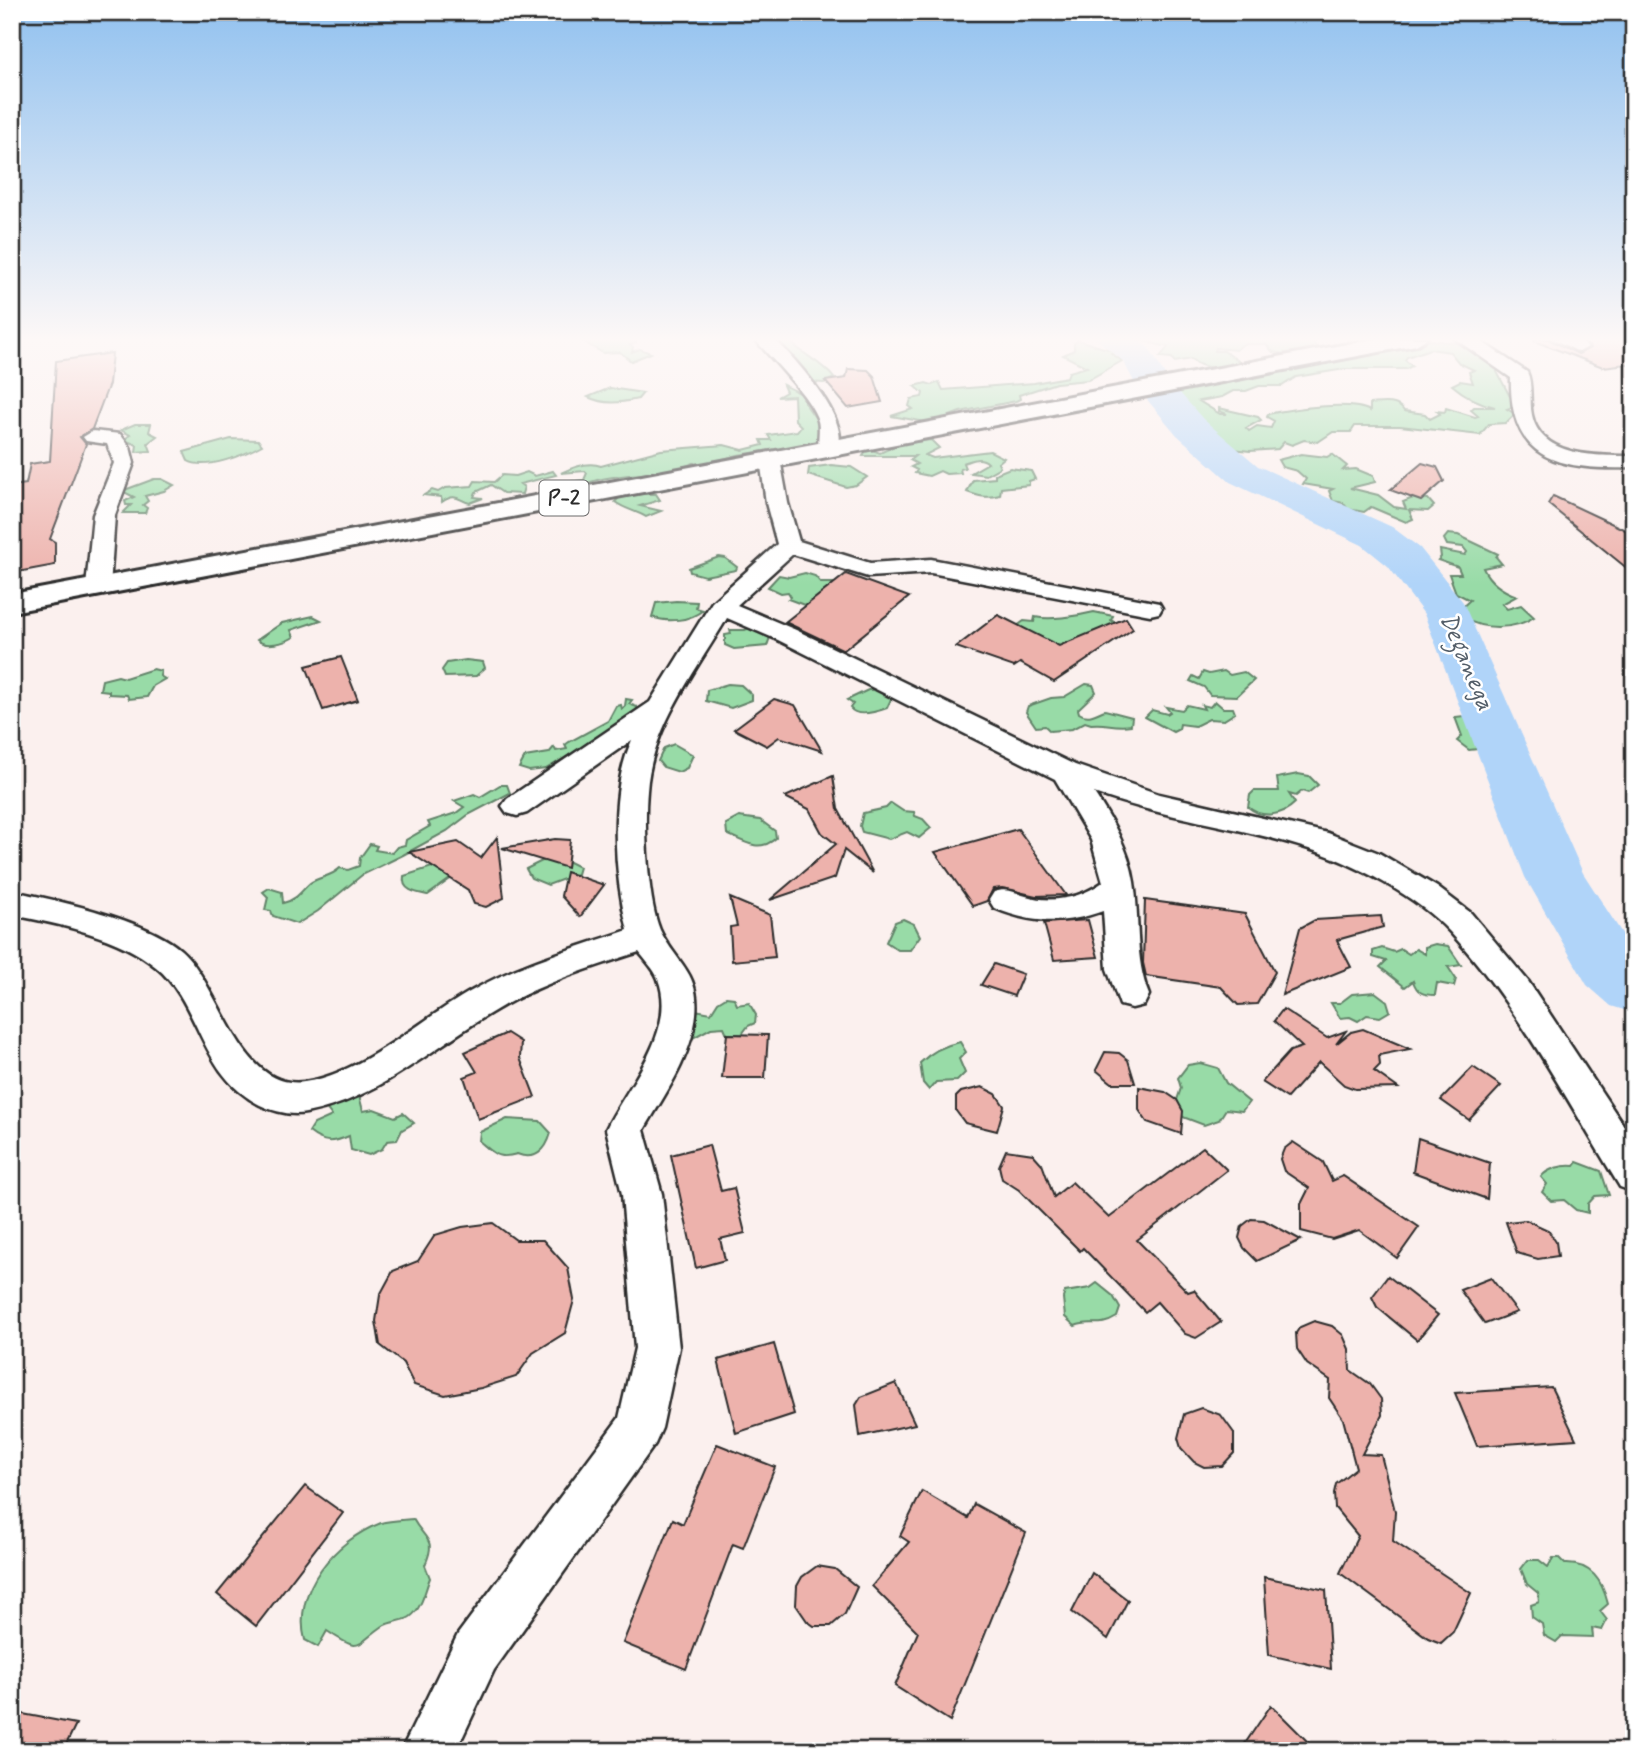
<svg xmlns="http://www.w3.org/2000/svg" width="1646" height="1763" viewBox="0 0 1646 1763" font-family="Mynerve,sans-serif">
<rect width="100%" height="100%" fill="#fbf0ee"/>
<filter id="ink" filterUnits="userSpaceOnUse"><feTurbulence type="fractalNoise" baseFrequency=".0143" numOctaves="2"/><feDisplacementMap in="SourceGraphic" scale="14" xChannelSelector="R" yChannelSelector="G"/><feConvolveMatrix kernelMatrix="1 2 1 2 8 2 1 2 1" color-interpolation-filters="sRGB"/></filter>
<g filter="url(#ink)">
<g fill="#98dba7" stroke="#628369" stroke-width="2" fill-rule="evenodd">
<path d="M773,338H786C801,354 822,362 834,378L824,383L809,382Z"/>
<polygon points="579,339 634,339 636,342 630,345 633,347 632,352 640,349 651,353 631,361 620,352 603,353"/>
<path d="M1135,339L1298,338L1282,341L1313,342L1317,348L1284,354L1273,352L1266,344H1243L1236,350L1216,348L1215,351H1224L1240,362C1223,367 1205,372 1191,359L1174,362L1172,358L1160,357L1168,347Z"/>
<polygon points="1078,340 1114,351 1111,353 1122,361 1088,380 1056,383 1019,395 1020,399 1016,401 960,412 932,423 891,416 913,409 909,406 911,399 922,397 923,393 915,386 926,383 932,385 939,382 943,390 1034,383 1067,377 1069,372 1087,367 1063,355 1074,350 1074,343"/>
<path d="M1432,340L1456,343L1506,367L1497,372L1515,406L1507,409L1515,414L1506,423L1489,424L1480,435L1400,426H1355L1351,432H1333L1318,442L1304,440L1292,445L1284,442L1278,449L1250,451L1224,448L1216,434L1181,409L1176,398L1167,394ZM1430,349L1450,352L1459,363L1474,370L1469,372L1473,383L1460,381L1452,385C1465,396 1478,403 1495,407H1474L1471,410L1478,416L1475,417L1446,408L1445,412L1437,411L1440,414L1430,419L1425,414L1404,411C1397,400 1382,403 1370,404V411C1351,400 1290,409 1268,414L1267,417L1274,421L1271,428L1257,426L1249,431L1246,428L1261,420L1258,417L1219,408V411L1227,414H1220L1199,401L1222,397L1233,391H1246L1259,386H1282L1296,377L1345,369H1406L1412,366L1405,360L1407,357Z"/>
<path d="M783,385L802,394C809,420 821,409 819,443L738,455L697,466L694,463C664,476 633,472 602,479C586,482 565,492 548,488L550,484L584,480L587,473L585,471L561,473C571,468 588,461 601,466L661,450L724,445L743,450L763,445L761,440H771L768,435L797,431L801,426L795,420L794,396L777,397L786,392Z"/>
<path d="M610,388L643,393L638,399C620,403 604,405 588,397Z"/>
<polygon points="135,424 151,424 149,432 157,436 148,443 151,451 136,452 137,445 127,441 126,438 130,435 121,430"/>
<path d="M231,439L258,440L262,445C246,454 206,471 188,461L184,452Z"/>
<path d="M931,440L939,448L925,455L933,458L990,451L1004,458L998,463L1000,467L986,475L971,473L988,463C981,456 971,460 963,463L965,468L960,469L961,473L946,474L940,471L929,476L915,473L917,470L911,467L917,464L910,460L915,456H863L867,448L880,453L899,444Z"/>
<polygon points="1301,454 1327,457 1332,454 1347,466 1343,470 1356,469 1373,476 1375,482 1350,488 1378,495 1394,507 1406,509 1403,502 1413,498 1428,499 1434,506 1428,511 1409,510 1413,519 1406,522 1371,507 1364,512 1348,509 1343,503 1333,501 1329,491 1333,489 1303,484 1306,479 1297,471 1282,467 1278,460"/>
<polygon points="831,465 851,467 867,477 856,485 846,487 808,475 809,468"/>
<path d="M1010,468L1031,471L1035,479L1029,481V485L1001,488L1000,495C987,499 978,496 967,492L973,480L995,478V474Z"/>
<path d="M553,471L556,475L520,484L524,487L522,494L503,493L491,485L476,492L474,497L483,498L470,503C460,502 457,491 442,502L441,497L424,495L432,490L438,492L445,488L472,486L475,481L494,482L502,475L515,476L527,472L535,476Z"/>
<polygon points="154,479 162,479 174,485 164,491 145,496 148,501 143,505 147,508 145,513 123,513 131,505 126,505 125,501 134,497 122,491"/>
<path d="M639,494H656L660,500L640,506L661,511L646,517C637,511 626,510 615,502L620,497Z"/>
<path d="M1448,534L1458,535L1498,554L1496,557L1502,564L1483,568C1490,583 1503,591 1517,596L1502,604L1507,609L1521,605L1534,617C1516,629 1484,631 1464,618L1460,609L1470,600L1456,593L1449,574H1461L1458,567L1438,560L1441,557L1440,550L1465,555L1467,552L1463,547L1447,545L1444,539Z"/>
<polygon points="719,557 725,558 737,567 736,570 705,576 690,572 689,568"/>
<polygon points="805,573 815,576 821,583 837,583 807,606 788,599 791,597 788,592 781,593 768,587 779,575 789,577"/>
<path d="M676,601L697,602L696,608L703,610C690,621 668,623 652,617L656,603Z"/>
<path d="M1094,612L1113,616L1111,620L1116,623L1061,646H1052L1010,631L1024,621L1034,622L1035,617C1049,620 1074,617 1094,612Z"/>
<path d="M313,616L321,620L291,630L294,637C284,643 266,648 257,640L282,623Z"/>
<polygon points="751,627 757,632 771,634 767,646 734,649 725,645 725,635 731,634 730,630 745,630"/>
<polygon points="466,660 483,662 485,668 476,676 445,677 442,670 447,663"/>
<polygon points="153,669 161,671 160,676 165,679 153,686 147,697 129,699 127,695 109,694 109,691 100,690 102,680 118,676 125,678"/>
<polygon points="1224,671 1230,675 1244,672 1254,680 1237,696 1210,695 1204,687 1190,681 1193,676 1199,679 1203,672 1209,674"/>
<polygon points="728,684 741,685 752,695 752,700 731,708 706,701 707,690"/>
<path d="M1086,684L1093,685L1096,692L1078,709L1079,713C1089,720 1098,712 1105,710L1132,717L1131,725C1114,728 1107,722 1091,724L1085,722L1072,729L1050,731L1045,726L1036,727L1026,712L1028,706L1051,698L1064,697Z"/>
<path d="M868,690H878L892,697L887,708C876,712 857,718 850,708L853,704L847,700Z"/>
<polygon points="626,699 632,700 629,704 637,707 636,715 546,769 529,771 519,768 525,757 549,753 554,747 556,751 567,749 565,745 569,742 608,721 616,706 621,705 622,709 625,706"/>
<polygon points="1215,701 1223,708 1233,708 1235,713 1224,720 1209,719 1195,726 1180,724 1179,729 1173,732 1145,717 1152,710 1167,714 1170,712 1166,707 1182,710 1187,705 1204,709 1202,705 1210,707"/>
<polygon points="1464,716 1481,726 1477,734 1481,739 1478,749 1469,750 1457,741 1462,736 1455,717"/>
<polygon points="674,744 693,755 687,768 679,772 663,767 658,761 664,748"/>
<path d="M1298,774L1309,776L1318,785L1308,793L1302,791L1296,796L1289,794L1295,803C1282,816 1262,819 1248,807L1250,795L1254,791H1279L1277,778Z"/>
<path d="M500,785H507L510,793L468,815L447,831L403,855L362,875L318,911L297,924L273,916L271,911L265,910L268,897L263,892L269,888L282,892L283,903C297,900 302,890 310,883C319,877 333,876 340,868L348,870L359,866L360,858L370,844L377,846L375,850L392,853L397,847L405,845L406,840L430,826L428,822L456,813L464,807L454,801L474,794L480,797Z"/>
<polygon points="891,803 903,811 914,812 915,816 923,819 931,828 919,838 907,832 889,839 862,832 860,826 863,813 886,808"/>
<path d="M739,817L760,820L775,831L776,838C760,853 744,842 727,834L726,824Z"/>
<polygon points="563,859 579,867 577,874 548,885 531,878 526,869 542,861"/>
<path d="M432,867L448,872L450,879L428,895C417,893 401,891 404,876Z"/>
<polygon points="903,919 914,924 920,936 910,950 898,950 886,942 895,922"/>
<path d="M1435,944L1448,946L1461,965L1448,967L1456,979L1454,986L1437,983L1435,995C1423,995 1417,993 1413,981L1405,987L1380,967L1386,961L1373,957V951L1382,948L1394,952L1401,949L1409,954L1416,949L1425,954V947Z"/>
<polygon points="1375,992 1387,1001 1390,1011 1380,1017 1367,1015 1358,1021 1350,1017 1340,1018 1331,1003 1340,1003 1352,994"/>
<polygon points="726,997 734,998 737,1005 749,1003 756,1015 755,1023 748,1026 742,1034 727,1034 724,1027 711,1028 691,1039 695,1010 711,1013 718,1002"/>
<path d="M960,1042L966,1052L959,1059L965,1073L957,1081L936,1082L929,1090L923,1083L920,1063C931,1052 945,1045 960,1042Z"/>
<polygon points="1200,1063 1218,1068 1226,1083 1249,1102 1242,1111 1226,1109 1219,1120 1204,1125 1183,1117 1177,1100 1181,1088 1178,1078 1188,1065"/>
<path d="M359,1095L363,1111L374,1109L395,1117L403,1113L414,1123L402,1130L397,1140L387,1141L382,1149L369,1155L351,1150L349,1136C333,1143 324,1144 309,1132L314,1124L332,1116L326,1108L334,1100Z"/>
<path d="M507,1119L540,1121L551,1133C546,1151 535,1161 517,1154C497,1160 494,1153 479,1141L480,1132Z"/>
<path d="M1577,1162L1601,1171L1609,1195L1595,1196L1588,1204V1213L1576,1210L1564,1200L1551,1201L1542,1192L1547,1184L1541,1177C1548,1168 1563,1165 1574,1166Z"/>
<path d="M1097,1283L1113,1296L1120,1308L1117,1317C1098,1329 1092,1319 1075,1326L1065,1317L1063,1298L1065,1292L1090,1288Z"/>
<path d="M413,1519C425,1541 437,1538 425,1565L430,1578C425,1590 422,1609 410,1617C402,1622 391,1621 383,1626C354,1646 362,1654 327,1631L318,1647L305,1640C292,1591 335,1540 381,1523C390,1520 403,1520 413,1519Z"/>
<path d="M1553,1558H1559L1565,1564C1591,1563 1602,1580 1608,1604L1600,1611L1607,1620L1602,1630L1592,1628L1593,1637L1562,1636L1556,1642L1544,1635L1542,1624L1532,1617L1531,1605L1539,1602L1538,1593L1527,1584L1521,1569L1528,1560H1539L1548,1567Z"/>
</g>
<g fill="none" stroke-linecap="round" stroke-linejoin="round">
<polygon fill="#b0d4f9" fill-rule="evenodd" points="1095,338 1135,338 1149,348 1166,377 1203,419 1258,466 1392,527 1420,548 1463,602 1583,873 1634,952 1634,1013 1611,1006 1587,985 1525,877 1424,614 1388,566 1362,545 1230,482 1177,435 1138,389 1123,361"/>
</g>
<g fill="#edb2ac" stroke="#2b2b2b" stroke-width="2">
<polygon points="1534,339 1548,339 1578,354 1590,348 1580,339 1634,339 1634,363 1603,367 1534,341"/>
<polygon points="112,353 109,384 92,429 80,437 86,444 50,539 55,542 55,565 12,573 12,486 26,484 30,464 50,461 56,361"/>
<polygon points="848,369 868,370 874,376 882,402 848,408 825,381 846,378"/>
<polygon points="1422,463 1437,467 1444,481 1421,501 1390,490"/>
<polygon points="1553,496 1634,534 1634,574 1548,504"/>
<polygon points="846,574 909,597 844,650 785,622"/>
<polygon points="998,615 1059,646 1126,618 1133,629 1054,682 1020,663 1014,667 956,647"/>
<polygon points="341,657 358,700 323,710 306,666"/>
<polygon points="774,699 795,705 822,751 779,737 767,746 734,729"/>
<polygon points="833,776 838,809 873,873 844,850 835,878 770,900 836,844 822,833 809,809 785,797"/>
<polygon points="1018,829 1066,895 1036,896 1002,888 993,889 987,901 973,906 935,852"/>
<polygon points="497,837 504,898 486,907 474,904 468,890 409,852 458,842 481,858"/>
<polygon points="555,839 570,840 567,868 502,848"/>
<polygon points="566,872 604,885 580,917 561,896"/>
<polygon points="730,898 770,915 775,957 732,961 730,927 737,926"/>
<polygon points="1145,900 1245,914 1275,972 1257,1004 1238,1005 1221,987 1146,976 1143,963"/>
<polygon points="1381,916 1383,927 1337,940 1351,967 1282,995 1300,928 1315,920"/>
<polygon points="1088,920 1098,957 1054,960 1044,923"/>
<polygon points="994,964 1023,974 1014,996 981,985"/>
<polygon points="1283,1009 1327,1038 1346,1031 1336,1044 1351,1032 1363,1029 1410,1049 1379,1055 1380,1065 1374,1071 1398,1088 1355,1089 1344,1085 1319,1062 1287,1098 1262,1082 1290,1051 1302,1047 1274,1021"/>
<polygon points="507,1033 521,1042 520,1058 535,1097 478,1119 464,1077 477,1072 465,1052"/>
<polygon points="727,1034 768,1035 765,1078 722,1078"/>
<polygon points="1105,1052 1119,1053 1128,1060 1135,1083 1112,1083 1096,1070"/>
<polygon points="1473,1067 1501,1086 1469,1120 1441,1100"/>
<polygon points="982,1087 996,1094 1004,1106 997,1131 965,1123 956,1111 956,1097 961,1092"/>
<polygon points="1139,1087 1165,1092 1177,1100 1183,1111 1181,1134 1147,1122 1139,1110"/>
<polygon points="1418,1138 1490,1163 1487,1199 1413,1172"/>
<polygon points="1293,1142 1323,1162 1332,1181 1343,1176 1419,1227 1397,1258 1359,1230 1332,1239 1301,1231 1301,1204 1309,1188 1284,1171 1280,1159 1284,1149"/>
<polygon points="709,1145 721,1191 734,1188 745,1233 720,1239 725,1260 696,1268 671,1155"/>
<polygon points="1203,1147 1227,1170 1137,1240 1188,1292 1194,1290 1221,1322 1196,1338 1185,1334 1157,1302 1145,1312 1083,1248 1080,1251 1019,1190 1002,1179 999,1166 1006,1150 1033,1154 1042,1164 1054,1197 1072,1182 1109,1218"/>
<polygon points="1251,1219 1264,1220 1301,1240 1257,1261 1244,1248 1239,1238 1242,1226"/>
<polygon points="1526,1220 1548,1230 1556,1242 1558,1256 1538,1259 1517,1253 1506,1222"/>
<polygon points="493,1223 516,1240 543,1240 568,1268 574,1300 565,1333 533,1353 516,1377 481,1388 445,1395 414,1385 403,1363 380,1345 376,1321 380,1295 393,1271 418,1261 435,1235 462,1227"/>
<polygon points="1388,1276 1438,1315 1417,1340 1377,1307 1372,1297"/>
<polygon points="1491,1278 1517,1312 1485,1324 1460,1290"/>
<polygon points="1314,1321 1332,1326 1343,1335 1349,1349 1350,1370 1370,1384 1381,1399 1382,1415 1362,1454 1381,1455 1395,1511 1393,1541 1471,1593 1453,1632 1441,1643 1428,1638 1340,1573 1358,1536 1335,1508 1334,1493 1336,1484 1356,1468 1343,1419 1329,1398 1330,1380 1307,1364 1297,1349 1296,1333 1300,1327"/>
<polygon points="774,1344 794,1414 736,1433 718,1360"/>
<polygon points="896,1383 915,1424 860,1436 856,1405 861,1397"/>
<polygon points="1551,1387 1576,1439 1477,1446 1455,1393"/>
<polygon points="1201,1408 1221,1415 1234,1433 1234,1453 1222,1466 1204,1467 1194,1462 1181,1448 1178,1438 1184,1414"/>
<polygon points="717,1444 775,1467 743,1548 733,1544 686,1669 623,1643 673,1519 683,1524"/>
<polygon points="305,1486 343,1513 256,1626 217,1594"/>
<polygon points="922,1491 968,1518 974,1504 1026,1533 950,1721 895,1686 918,1632 872,1586 909,1542 900,1536"/>
<polygon points="817,1566 835,1569 857,1587 845,1614 831,1626 814,1626 807,1621 796,1605 797,1586 802,1577"/>
<polygon points="1092,1573 1128,1600 1108,1639 1072,1612"/>
<polygon points="1264,1577 1326,1590 1331,1669 1269,1655"/>
<polygon points="1271,1705 1317,1751 1240,1751"/>
<polygon points="12,1712 76,1724 63,1751 12,1751"/>
</g>
<g fill="none" stroke-linecap="round" stroke-linejoin="round">
<g stroke="#2b2b2b" stroke-width="5">
<g id="minor">
<path d="M754,338H774C794,359 856,423 836,453H822C815,444 821,432 818,421C812,398 770,358 754,338Z"/>
<path d="M1454,338H1476L1527,372C1533,383 1529,402 1532,415C1541,458 1599,456 1634,456V468C1562,470 1509,463 1511,378Z"/>
<polygon points="1551,338 1575,338 1588,347 1579,352"/>
<polygon points="93,431 120,434 130,447 134,463 115,515 110,587 107,592 89,592 86,587 93,515 114,463 107,444 86,441 83,437"/>
<path d="M770,453L780,459L788,503L799,541L870,563L931,559L1159,603L1162,608L1159,613L1150,615L931,573L868,577L793,554L737,605L796,630L1075,765L1159,794L1328,833L1379,853L1437,887L1471,913L1528,981L1634,1141V1192L1620,1187C1567,1101 1519,1007 1450,932C1418,897 1354,863 1309,849C1239,826 1166,819 1094,793C1112,820 1129,849 1134,882C1140,921 1134,957 1149,995L1144,1005L1132,1008L1120,1005L1107,969L1103,911C1064,925 1032,924 994,908L989,900L994,892C1007,888 1013,892 1026,896C1052,904 1081,898 1103,882L1091,840L1055,779L778,640L727,618C696,671 651,728 647,791C644,823 647,906 662,934C678,964 700,974 696,1014C692,1057 665,1094 644,1130L662,1194L679,1348L662,1428L655,1444L494,1670L456,1751H401L458,1634L619,1418L635,1348L622,1194L606,1129C627,1086 678,1031 658,979C655,970 645,960 639,952C590,968 541,983 496,1010C434,1046 379,1099 306,1113C291,1116 273,1111 260,1105C199,1074 201,1004 156,967C119,936 59,924 12,915V891C57,900 147,920 181,950C220,984 239,1091 304,1082C363,1074 423,1017 475,989C523,962 576,948 628,930C614,877 608,792 632,740L527,813L517,816L507,813L502,806L507,799L650,702L712,602L777,544L766,503L760,459Z"/>
</g>
</g>
<g stroke="#2b2b2b" stroke-width="6">
<polygon id="trunk" points="1379,338 1427,338 1416,345 12,612 12,594"/>
</g>
<use href="#minor" fill="#fff" fill-rule="evenodd"/>
<use href="#trunk" fill="#fff" fill-rule="evenodd"/>
</g>
</g>
<linearGradient id="sky" x2="0" y2="1"><stop stop-color="#91c1ef"/><stop offset="0.58" stop-color="#fdf8f7"/><stop offset="1" stop-color="#fdf8f7" stop-opacity="0"/></linearGradient>
<rect width="1646" height="585" fill="url(#sky)"/>
<g text-anchor="middle" dominant-baseline="central" stroke-width="5" stroke-linejoin="round" paint-order="stroke">
<rect fill="#fff" stroke="#6b6b6b" stroke-width="2" x="539.5" y="480.5" width="49" height="35" rx="5"/>
<g font-size="21" font-weight="bold" fill="#2b2b2b">
<text x="564" y="498">P-2</text>
</g>
<g font-size="24" font-style="italic" fill="#535e69" stroke="#fff">
<text transform="translate(1466 662) rotate(67)">Deganega</text>
</g>
</g>
<rect width="1646" height="1763" fill="none" stroke="#fff" stroke-width="42"/>
<rect x="21" y="21" width="1604" height="1721" fill="none" stroke="#2b2b2b" stroke-width="2.5" filter="url(#ink)"/>
</svg>
